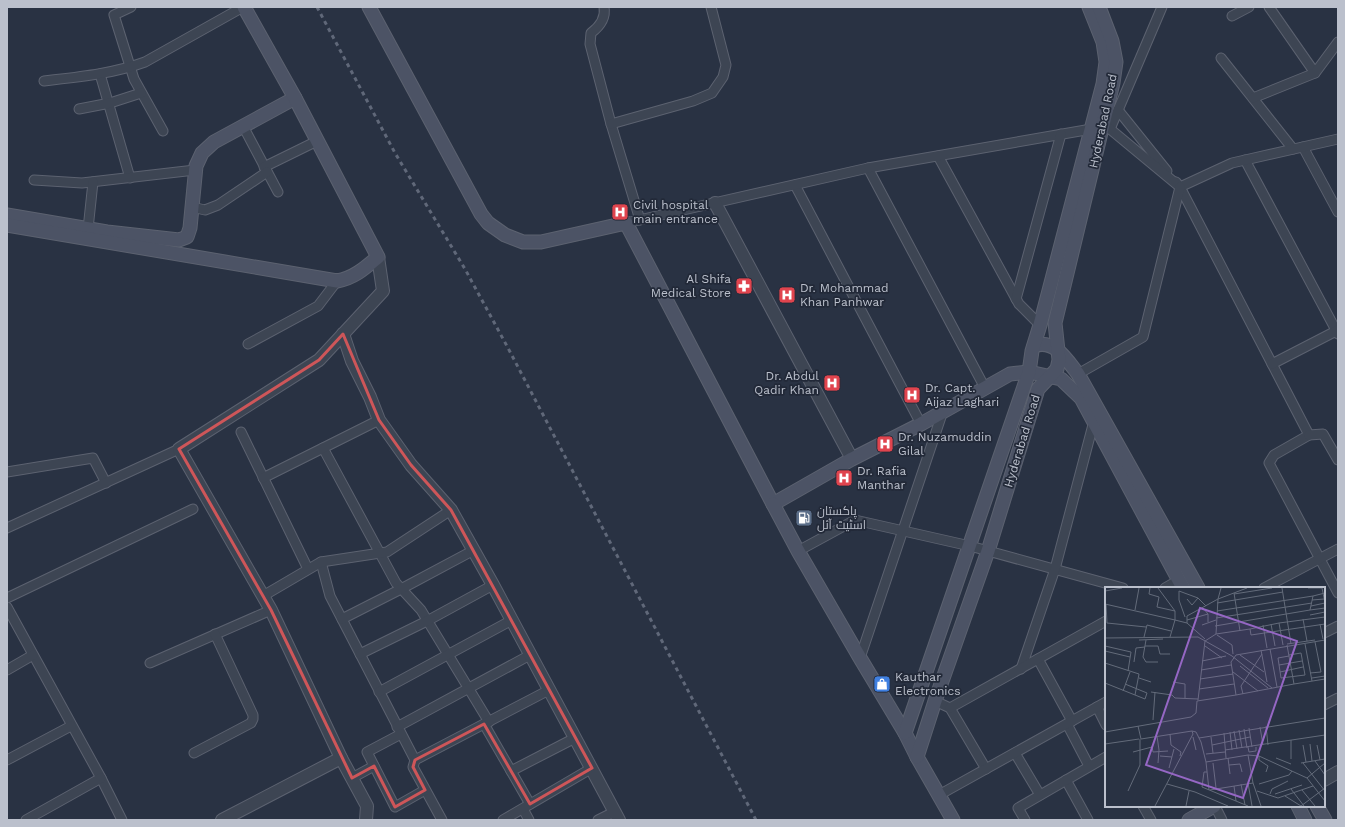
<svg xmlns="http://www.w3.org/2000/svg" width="1345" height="827" viewBox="0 0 1345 827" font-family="'Work Sans',Cairo,sans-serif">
<rect width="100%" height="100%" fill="#293243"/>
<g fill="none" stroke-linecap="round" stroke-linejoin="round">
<g stroke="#5c6270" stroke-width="11">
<g id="minor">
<polyline points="131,7 114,15 134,79 163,131"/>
<path d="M604,7C606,18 599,27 591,33L590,44L611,124L640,220"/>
<polyline points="1269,7 1315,73"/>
<polyline points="1232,16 1249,7"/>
<polyline points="1221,58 1293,149"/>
<polyline points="100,74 130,178"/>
<path d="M44,81C78,77 112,74 145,62L243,7"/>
<polyline points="1253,98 1315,73 1338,42"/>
<polyline points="79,109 110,103 141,93"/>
<polyline points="1118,110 1167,171"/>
<polyline points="611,124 693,101 712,93 723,77 726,65 711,7"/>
<polyline points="243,126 278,192"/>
<polyline points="1110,129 1162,7"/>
<polyline points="1303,147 1338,212"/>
<polyline points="938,156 1019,304 1040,325"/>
<polyline points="1245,160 1338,334"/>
<polyline points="264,167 317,141"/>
<polyline points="868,168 985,388"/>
<polyline points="34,180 82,183 195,170"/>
<polyline points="1176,182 1180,187 1309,435 1274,455 1269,463 1338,593"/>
<polyline points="795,185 921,424"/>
<polyline points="192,207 205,210 218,205 267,172"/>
<polyline points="626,223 868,168 1103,127 1110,129 1180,187 1232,163 1338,139"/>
<polyline points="88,229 93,182"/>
<polyline points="1016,299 1061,134"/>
<polyline points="248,344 318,306 337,281"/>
<polyline points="1272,364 1338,330"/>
<polyline points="1078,374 1143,337 1180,187"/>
<polyline points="241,432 308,569"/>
<polyline points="1309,435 1323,434 1338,460"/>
<polyline points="323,448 396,583 421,610 489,722"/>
<polyline points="7,472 93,458 106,483"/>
<polyline points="263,478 379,420"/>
<polyline points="7,528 179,449"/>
<polyline points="798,551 855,520 970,546 1123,588"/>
<polyline points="321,562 330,596 415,760 413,767 442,820"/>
<polyline points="1165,588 1179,580"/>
<polyline points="1264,588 1338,549"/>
<polyline points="263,596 321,562 387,552 451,510"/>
<polyline points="7,598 193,509"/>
<polyline points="7,607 101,778 122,820"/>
<polyline points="342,619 401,589 474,550"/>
<polyline points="1324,633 1338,626"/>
<polyline points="360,654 427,621 493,585"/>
<polyline points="860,658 943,411"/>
<polyline points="1038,659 1072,721"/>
<polyline points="150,663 271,610"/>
<polyline points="1021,669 1055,569 1094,421"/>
<polyline points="7,670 33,655"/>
<polyline points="379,692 512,620"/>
<polyline points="935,701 950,708 986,769"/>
<polyline points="1324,705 1338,698"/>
<polyline points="1097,707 1106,725"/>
<polyline points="950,708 1106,621"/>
<polyline points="484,724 530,804"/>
<polyline points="1067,724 1089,766"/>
<polyline points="397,727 530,655"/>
<polyline points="401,734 367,752 395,807 425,790"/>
<polyline points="194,753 251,723 253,719 253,715 215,634"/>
<polyline points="1015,753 1040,795"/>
<polyline points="7,760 71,726"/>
<polyline points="415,760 549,690"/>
<polyline points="511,771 575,738"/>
<polyline points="352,778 374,766"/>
<polyline points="1066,780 1088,820"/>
<polyline points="939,795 1106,702"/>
<polyline points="1143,806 1151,820"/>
<polyline points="1215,806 1222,820"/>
<polyline points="523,809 529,820"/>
<polyline points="26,820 101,778"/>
<polyline points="503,820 592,768"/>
<polyline points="598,820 614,812"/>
<polyline points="1025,820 1018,808 1106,757"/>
</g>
</g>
<g stroke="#5c6270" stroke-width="14">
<g id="tertiary">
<polyline points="715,203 852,459"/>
<polyline points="343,334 352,361 370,397 379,420 411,465 451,510 493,585 619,820"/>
<polyline points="341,758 367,806 366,820"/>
<polyline points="1324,780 1338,772"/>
<polyline points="222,820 341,758 271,610 179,449 319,360 383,291 378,257"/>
</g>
</g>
<g stroke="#5c6270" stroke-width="15">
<g id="secondary">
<polyline points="369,7 481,214 488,223 505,235 523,242 541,242 626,223 773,504 852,459 921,424 1010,374 1029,372 1061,379 1081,398 1183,588"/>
<polyline points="7,215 107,232 179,240 187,237 190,228 196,166 202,153 214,142 295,98"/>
<path d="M7,225L337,281C354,278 365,268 378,257L295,98L244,7"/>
<path d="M1034,346C1054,338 1067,360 1078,374L1198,588"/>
<polyline points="773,504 798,551 860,658 905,733 917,757 953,820"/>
<polyline points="905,733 1029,372 1032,351 1040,325 1103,84 1106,62 1103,42 1089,7"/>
<polyline points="917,757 935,701 988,551 1038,389 1057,369 1059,360 1055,323 1113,83 1116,62 1112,41 1099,7"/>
<polyline points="1298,806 1305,820"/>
<polyline points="1317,806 1325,820"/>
<polyline points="1189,820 1214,806"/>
</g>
</g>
<use href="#minor" stroke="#3d4553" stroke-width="9"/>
<use href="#tertiary" stroke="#3d4553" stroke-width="12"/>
<use href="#secondary" stroke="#4c5365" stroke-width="13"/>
<polyline stroke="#606879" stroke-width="3" stroke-dasharray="4 4" stroke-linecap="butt" points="317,7 395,153 465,269 508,348 756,820"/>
</g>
<path fill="none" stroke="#ce5659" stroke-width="3" stroke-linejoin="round" d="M343,334L379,420L411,465L451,510L592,768L530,804L484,724L415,760L413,767L425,790L395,807L374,766L352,778L271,610L179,449L319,360Z"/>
<defs>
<g id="hospital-square" transform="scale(0.9)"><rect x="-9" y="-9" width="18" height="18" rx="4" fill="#e0444e" stroke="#222938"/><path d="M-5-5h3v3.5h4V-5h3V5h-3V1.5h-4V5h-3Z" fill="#fff"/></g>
<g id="pharmacy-square" transform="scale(0.9)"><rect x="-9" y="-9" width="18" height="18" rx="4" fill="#e0444e" stroke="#222938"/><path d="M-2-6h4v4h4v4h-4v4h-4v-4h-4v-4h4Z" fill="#fff"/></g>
<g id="fuel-square" transform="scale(0.9)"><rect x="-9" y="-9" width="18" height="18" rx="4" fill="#5c6f8a" stroke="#222938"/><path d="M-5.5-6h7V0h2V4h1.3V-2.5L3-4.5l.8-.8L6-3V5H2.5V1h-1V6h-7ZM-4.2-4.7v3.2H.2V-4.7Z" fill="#fff"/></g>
<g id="shop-square" transform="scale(0.9)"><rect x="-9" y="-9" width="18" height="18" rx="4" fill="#3f7fe0" stroke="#222938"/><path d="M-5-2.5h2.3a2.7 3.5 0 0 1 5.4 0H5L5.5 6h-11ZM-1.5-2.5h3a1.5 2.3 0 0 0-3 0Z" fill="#fff"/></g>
</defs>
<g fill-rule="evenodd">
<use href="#hospital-square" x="620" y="212"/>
<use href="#pharmacy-square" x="744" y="286"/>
<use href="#hospital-square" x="787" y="295"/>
<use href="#hospital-square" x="832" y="383"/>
<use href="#hospital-square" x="912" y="395"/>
<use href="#hospital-square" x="885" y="444"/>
<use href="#hospital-square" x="844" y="478"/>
<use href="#fuel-square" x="804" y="518"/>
<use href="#shop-square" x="882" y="684"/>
</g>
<g text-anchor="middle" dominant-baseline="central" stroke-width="3.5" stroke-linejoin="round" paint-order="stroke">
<g font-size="12" fill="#bbc0cc" stroke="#222938">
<text transform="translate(1103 121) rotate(-78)">Hyderabad Road</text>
<text transform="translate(1022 441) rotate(-73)">Hyderabad Road</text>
</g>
<g font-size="12" fill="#bbc0cc" stroke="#222938" text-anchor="start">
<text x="633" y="205">Civil hospital<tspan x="633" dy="14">main entrance</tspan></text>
<text x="731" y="279" text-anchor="end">Al Shifa<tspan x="731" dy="14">Medical Store</tspan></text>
<text x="800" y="288">Dr. Mohammad<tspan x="800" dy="14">Khan Panhwar</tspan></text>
<text x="819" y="376" text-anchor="end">Dr. Abdul<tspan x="819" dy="14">Qadir Khan</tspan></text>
<text x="925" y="388">Dr. Capt.<tspan x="925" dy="14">Aijaz Laghari</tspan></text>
<text x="898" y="437">Dr. Nuzamuddin<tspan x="898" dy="14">Gilal</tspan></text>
<text x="857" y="471">Dr. Rafia<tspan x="857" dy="14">Manthar</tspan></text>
<text x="817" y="511">پاکستان<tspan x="817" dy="14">اسٹیٹ آئل</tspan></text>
<text x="895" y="677">Kauthar<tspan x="895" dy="14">Electronics</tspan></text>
</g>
</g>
<g transform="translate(1105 587)">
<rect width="220" height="220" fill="#293243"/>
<path fill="none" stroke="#636b7a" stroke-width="1" d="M45,1L44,7L54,10L52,20L70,24M53,1L70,24V33L82,36V29L113,12L116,1M177,1L186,57M203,1H217M217,1L220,16M0,4L17,1M129,6L135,44M129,7L167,1M208,9L220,6M82,12L87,18L93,11L101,19M207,13L219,12M112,16L178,5M0,17L70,33L65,50M1,17L2,36L41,40M206,19L220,16M98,21L103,27V35M30,23L34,1M205,23L220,21M205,28L220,25M80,30L74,13V4L93,11M111,31L207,16M198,32L202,54M82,33L103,27M82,36L100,52M174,36L178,58M166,37L170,59M215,37L218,52M97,38L111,33M158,38L162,61M110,39L205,23L208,9L112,24M145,42L174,36L220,30M111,47L145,42L146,48L220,37M112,48L127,58L128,67M39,50L42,38L66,44M0,51L93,50L127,69L167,101M34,53L58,52M41,53L38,70L41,75H53M182,57L210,53M200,57L207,94M0,59L26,65L23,84M40,59H53L55,67H65M100,59L117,71M165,62L172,100M156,63L162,95M0,64L25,70M135,68L159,85M184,68L196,66L200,88L176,91L173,71L184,69M97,74L121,69M29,75L31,61L40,60M0,76L34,87L30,108M174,78L197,74M135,79L163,101M96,83L126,78M128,85L153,104M175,85L198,80M205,86L216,85L210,55M34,91L46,95M207,91L220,89M95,92L128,87M68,95L80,97V111M0,96L40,112L42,106L20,97M189,97L220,92M94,102L129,97M18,104L25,85M46,105L67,108L70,111L93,112M138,107L136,99L157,67M131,108L189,97L182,58M93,113L100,54L111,47L113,12L142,1M48,133L50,105M33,139L36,152L87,144L88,147L50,219M161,139L163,158M155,140L158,158M144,141L147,160M139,142L142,161M134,143L137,161M87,144L91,145L96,155L101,175L143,168L148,196L156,219M129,144L132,162M0,145L86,130L91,126L92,114L131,108L126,75L131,68L220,53M125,145L127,163M119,146L121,171M65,147L66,158L76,165L75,169M52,149L54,163L53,176M88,150L91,163M106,150L108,166M94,151L220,131M0,157L34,152M205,157L207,174M107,158L145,150M198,158L201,175M212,158L215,173M143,160L144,165L151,164V160M120,163L220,148M28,165L47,160L48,165L63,164M101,167L120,165M143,168L154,169L202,191L220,214M55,169L67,170M154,169V173L163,179L161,185M123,171L125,187M171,171L186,177M186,172V153M210,174L220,188M101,175L104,203M108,176L111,201M196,176L220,172M198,176L220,204M124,178L135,177L137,185M64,181L69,162M102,185H99L97,200L143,219M202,191L220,176M143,196L147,219M62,197L90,205L123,219M136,197L140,218M154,197L184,188L187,184M129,199L131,214M186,202L199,219M105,203L148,196M197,203L210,219M23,204L35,178V152M152,204L173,211L208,199M165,207L167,202L183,194M170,207L197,198M180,209L196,219M81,219L84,204M196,219L220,201"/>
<path fill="#9567c4" fill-opacity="0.15" stroke="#9567c4" stroke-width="2" d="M95,21L192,54L138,211L41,178Z"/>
<rect width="220" height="220" fill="none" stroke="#bbc0cc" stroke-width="2"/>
</g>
<rect width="1345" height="827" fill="none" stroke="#bbc0cc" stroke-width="16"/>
</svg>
